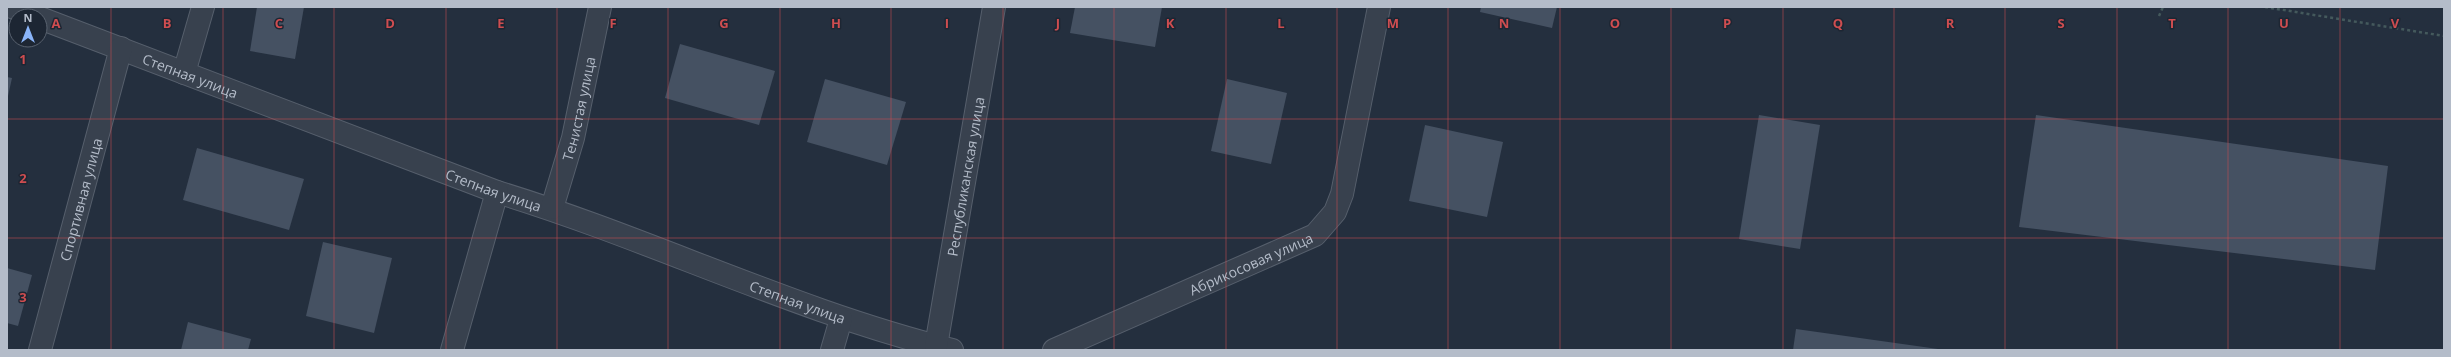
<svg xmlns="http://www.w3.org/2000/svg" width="2451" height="357" viewBox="0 0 2451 357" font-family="'Open Sans',sans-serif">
<rect width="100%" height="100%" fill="#242f3e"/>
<g fill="#455162">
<polygon points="257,7 304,7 295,59 250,51"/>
<polygon points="1075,7 1162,7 1155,47 1070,33"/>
<polygon points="1481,7 1557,7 1552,28 1480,12"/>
<polygon points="680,44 775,71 759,125 665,98"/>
<polygon points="7,77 12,78 8,96 7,96"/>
<polygon points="825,79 906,102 887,165 807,142"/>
<polygon points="1227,79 1287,93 1271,164 1211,151"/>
<polygon points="1759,115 1820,125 1800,249 1739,239"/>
<polygon points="2036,115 2388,166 2375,270 2019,227"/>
<polygon points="1425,125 1503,142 1487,217 1409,201"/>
<polygon points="197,148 304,179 289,230 183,200"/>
<polygon points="323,242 392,258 374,333 306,316"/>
<polygon points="7,268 32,275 18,326 7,323"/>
<polygon points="188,322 251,339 248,350 181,350"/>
<polygon points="1796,329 1938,349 1938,350 1793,350"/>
</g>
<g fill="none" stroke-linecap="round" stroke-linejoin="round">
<g stroke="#565f6c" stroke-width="24">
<g id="minor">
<polyline points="12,7 35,16"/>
<path id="s1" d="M40,18L497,192C651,239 795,311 952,350"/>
<polyline points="184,73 203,7"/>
<path id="s2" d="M552,208L573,138L600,7"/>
<path id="s3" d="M936,346L994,7"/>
<path id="s4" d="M40,350L121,48"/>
<polyline points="452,350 497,192"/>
<polyline points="832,350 841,319"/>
<path id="s5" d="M1054,350L1315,235L1335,212L1342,194L1379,7"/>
</g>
</g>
<g stroke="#44595c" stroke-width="2.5" stroke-dasharray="3 3" stroke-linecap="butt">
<polyline points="2265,7 2444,36"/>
<polyline points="2159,16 2163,7"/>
</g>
<use href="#minor" stroke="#38414e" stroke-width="22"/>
</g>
<path fill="none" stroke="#ce4d50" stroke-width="1" stroke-opacity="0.55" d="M111,7V350M223,7V350M334,7V350M446,7V350M557,7V350M668,7V350M780,7V350M891,7V350M1003,7V350M1114,7V350M1226,7V350M1337,7V350M1448,7V350M1560,7V350M1671,7V350M1783,7V350M1894,7V350M2005,7V350M2117,7V350M2228,7V350M2340,7V350M7,119H2444M7,238H2444"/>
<g text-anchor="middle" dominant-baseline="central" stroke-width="3" stroke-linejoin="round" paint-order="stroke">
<g font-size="14" fill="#b4bcc9" stroke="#1d2633">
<text stroke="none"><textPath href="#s1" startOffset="161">Степная улица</textPath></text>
<text stroke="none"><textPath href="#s2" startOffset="103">Тенистая улица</textPath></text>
<text stroke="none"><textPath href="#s3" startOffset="172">Республиканская улица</textPath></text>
<text stroke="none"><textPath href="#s1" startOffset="485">Степная улица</textPath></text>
<text stroke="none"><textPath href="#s4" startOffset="156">Спортивная улица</textPath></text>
<text stroke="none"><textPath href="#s5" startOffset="215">Абрикосовая улица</textPath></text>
<text stroke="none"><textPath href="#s1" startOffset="809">Степная улица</textPath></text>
</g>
</g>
<g font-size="13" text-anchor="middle" font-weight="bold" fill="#ce4d50" stroke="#1d2633" stroke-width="3" stroke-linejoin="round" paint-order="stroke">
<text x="56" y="28">A</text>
<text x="167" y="28">B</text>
<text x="279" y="28">C</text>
<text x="390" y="28">D</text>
<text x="501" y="28">E</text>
<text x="613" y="28">F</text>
<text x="724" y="28">G</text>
<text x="836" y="28">H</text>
<text x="947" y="28">I</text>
<text x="1058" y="28">J</text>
<text x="1170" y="28">K</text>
<text x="1281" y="28">L</text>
<text x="1393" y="28">M</text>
<text x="1504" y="28">N</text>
<text x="1615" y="28">O</text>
<text x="1727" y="28">P</text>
<text x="1838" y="28">Q</text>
<text x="1950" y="28">R</text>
<text x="2061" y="28">S</text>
<text x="2172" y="28">T</text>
<text x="2284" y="28">U</text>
<text x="2395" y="28">V</text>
<text x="23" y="64">1</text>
<text x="23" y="183">2</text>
<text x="23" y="302">3</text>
</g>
<rect width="2451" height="357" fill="none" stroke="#b4bcc9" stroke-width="16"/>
<g transform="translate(28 28)"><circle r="19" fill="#1d2633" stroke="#59626f"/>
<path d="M0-3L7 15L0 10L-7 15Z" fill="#8ab4f8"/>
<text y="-6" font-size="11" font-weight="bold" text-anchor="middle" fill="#b4bcc9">N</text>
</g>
</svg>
